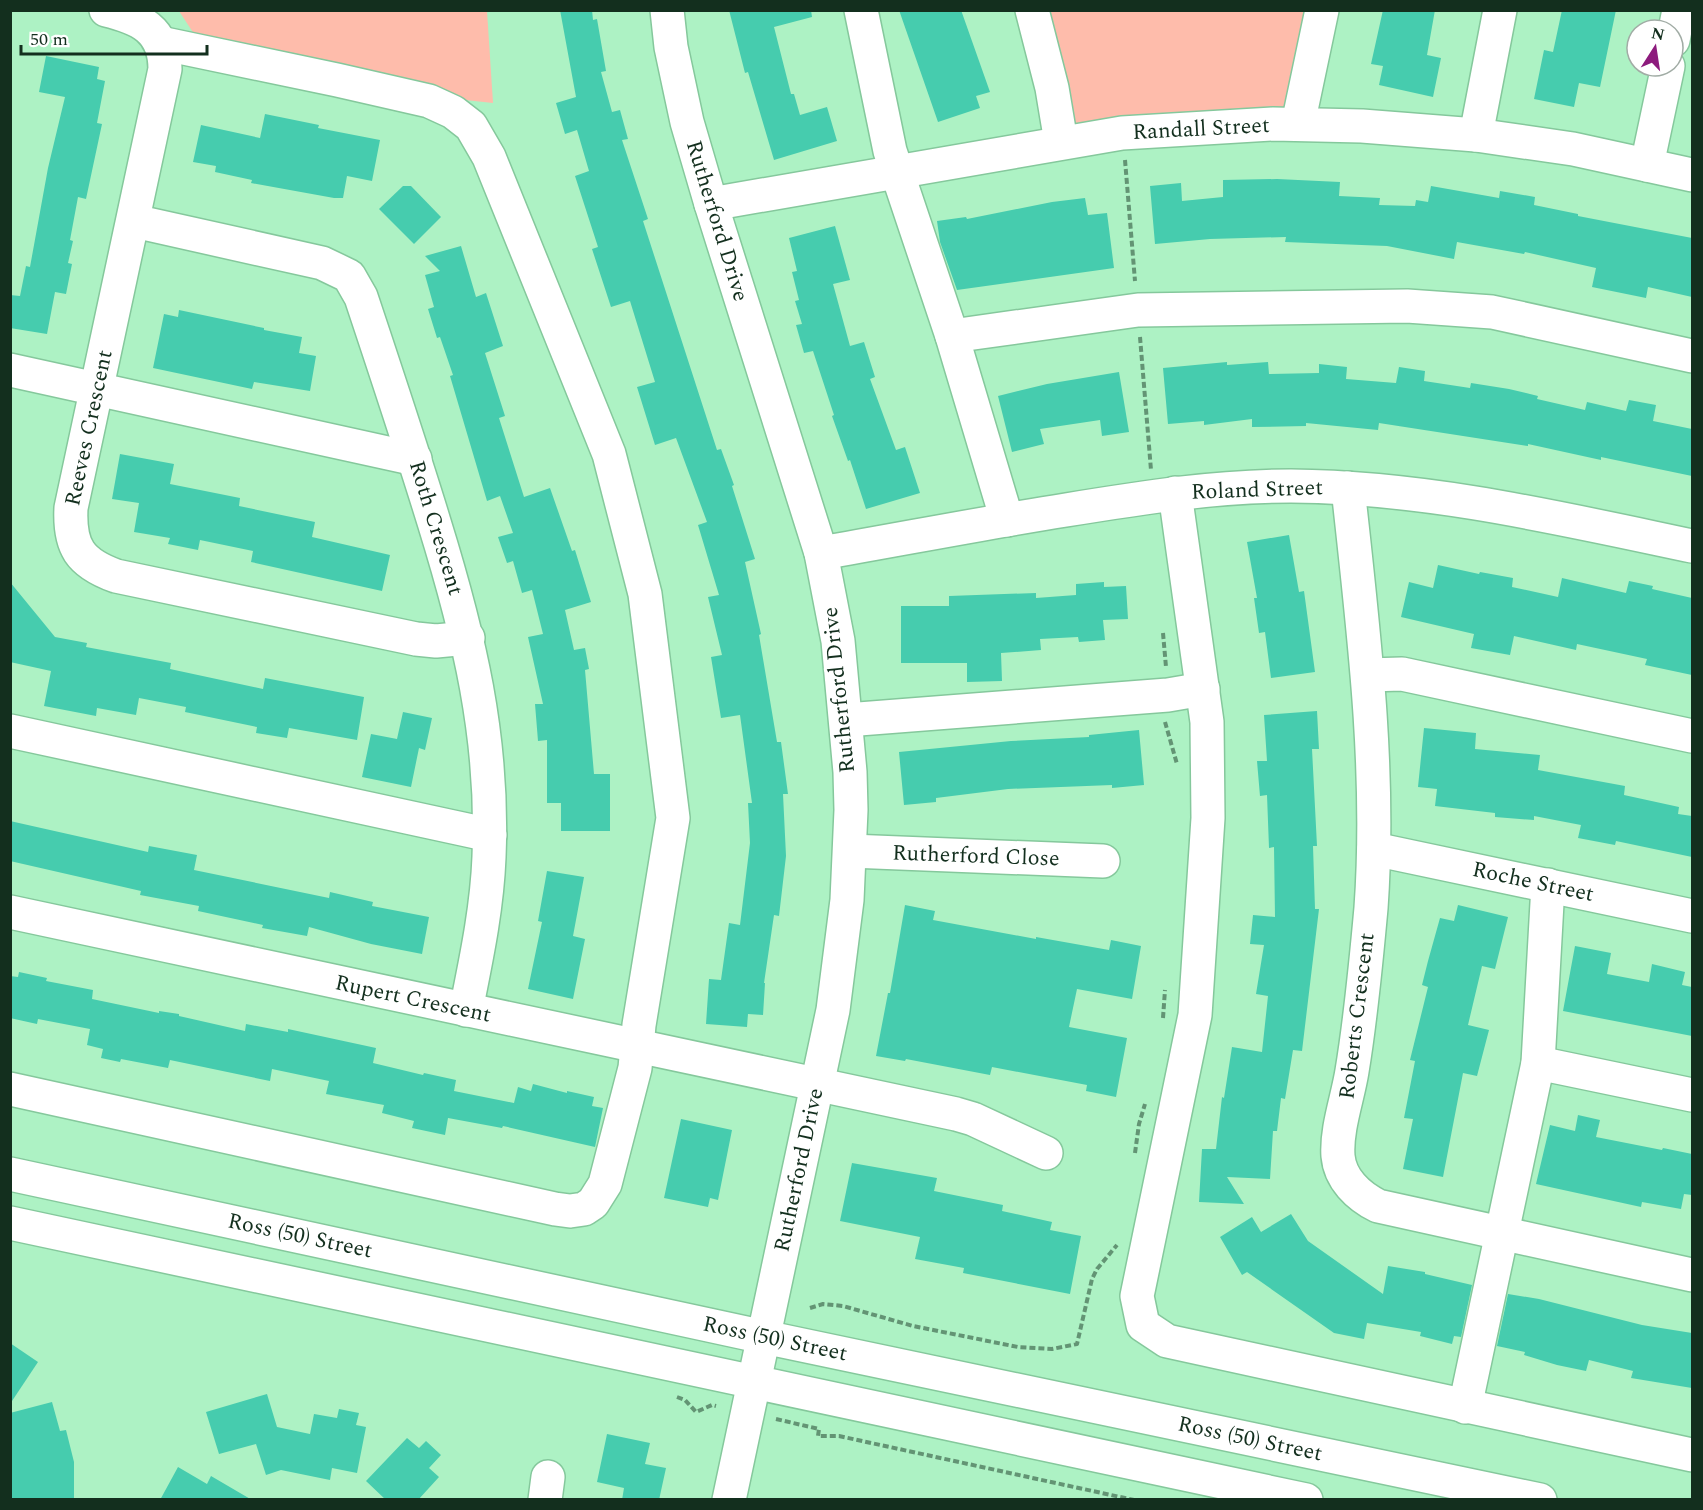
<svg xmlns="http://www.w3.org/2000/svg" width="1703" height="1510" viewBox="0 0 1703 1510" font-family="Spectral,serif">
<rect width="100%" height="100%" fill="#adf2c4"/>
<g fill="#febcab">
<polygon points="179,11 487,11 493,103 465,100 198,40"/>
<polygon points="1032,11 1322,11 1298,124 1061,142"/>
</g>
<g fill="#46ccae">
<polygon points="560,10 592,10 593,20 597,19 606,71 601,72 612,112 620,110 628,139 622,140 648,219 643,221 717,450 721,449 734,485 732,486 755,559 745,562 761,634 759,635 777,742 781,742 788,794 783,794 786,856 779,916 774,915 764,983 765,983 763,1015 748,1014 747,1027 706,1024 709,979 721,980 729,923 740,925 750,843 748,803 752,803 740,715 721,718 711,657 722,655 708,597 719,595 698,525 707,522 676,438 655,445 637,387 655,382 630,301 611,307 592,249 598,247 575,176 589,171 577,130 565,134 556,103 576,97"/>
<polygon points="729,10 811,10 812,17 774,27 791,94 794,94 800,115 827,107 837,141 774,160 748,72 745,73"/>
<polygon points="899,10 961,10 990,92 976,96 980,108 938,122"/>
<polygon points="1383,10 1435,10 1427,55 1441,58 1433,97 1379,85 1383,66 1371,64"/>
<polygon points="1562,10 1616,10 1600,87 1579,83 1574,107 1534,99 1544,50 1553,52"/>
<polygon points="46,56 99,67 97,79 105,81 97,123 102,124 86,199 78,197 70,240 73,241 68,263 72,264 66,294 55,292 47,334 10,328 10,295 20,296 26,266 30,267 48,168 65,97 39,92"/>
<polygon points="265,114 319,125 318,128 380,140 372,181 347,176 343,198 334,198 251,183 252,180 215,172 216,166 193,162 201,125 260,138"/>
<polygon points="1277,179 1340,182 1339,196 1380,198 1379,205 1415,206 1416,200 1428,202 1431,186 1499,198 1500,191 1535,197 1534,205 1578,214 1578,216 1692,238 1692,297 1648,287 1646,298 1592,287 1596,268 1525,252 1524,254 1457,242 1454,259 1387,246 1285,242 1286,237 1210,239 1155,244 1150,186 1181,183 1182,201 1223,197 1223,180"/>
<polygon points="403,186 411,186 441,217 414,244 379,209"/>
<polygon points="1085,198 1088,215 1107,213 1114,268 957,290 940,242 937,221 966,217 967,219 1052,202"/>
<polygon points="835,226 850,280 833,284 850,346 864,342 875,377 870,379 896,450 905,447 920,493 866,509 850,460 848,461 832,416 834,415 813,351 804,353 796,325 802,324 795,301 799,300 792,272 797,271 789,238"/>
<polygon points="461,246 476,297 486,293 503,346 485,353 505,416 499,418 524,497 550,488 572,551 575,550 591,602 565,610 574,650 585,648 589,669 585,670 594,774 610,774 610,831 561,831 561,803 547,803 547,740 538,741 535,704 543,704 528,637 543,634 532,590 522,593 513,561 507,563 498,537 513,533 500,496 487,501 450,376 453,375 440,337 437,338 428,309 434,307 425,275 440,271 425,256"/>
<polygon points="179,310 264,328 264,330 302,337 299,353 316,356 310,391 254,382 252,389 153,368 164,314 178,317"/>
<polygon points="1227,362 1227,365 1268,362 1269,374 1319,373 1319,364 1347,367 1346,379 1396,383 1399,367 1425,371 1424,381 1470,388 1471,383 1509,389 1538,396 1537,399 1585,410 1587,402 1626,411 1629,400 1656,405 1653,421 1692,429 1692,476 1601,457 1601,460 1528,444 1528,446 1379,423 1378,430 1306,423 1306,426 1252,427 1252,419 1204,425 1204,421 1168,424 1163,368"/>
<polygon points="1119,372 1129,432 1102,436 1100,420 1040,429 1044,444 1012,452 998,396 1047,384"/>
<polygon points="120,454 174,464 170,484 240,498 239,506 315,522 312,537 390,555 382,591 251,562 253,551 200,540 198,550 168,544 170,538 134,532 139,503 112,499"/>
<polygon points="1289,535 1299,592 1304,591 1315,672 1271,678 1265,632 1259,633 1254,598 1257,598 1247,542"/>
<polygon points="1438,565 1479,574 1480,572 1513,578 1512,587 1558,597 1562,578 1626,593 1629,581 1653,586 1652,589 1692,598 1692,675 1645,665 1647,659 1577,644 1576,650 1514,636 1510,655 1471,648 1474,634 1401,617 1409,582 1433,588"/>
<polygon points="10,582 55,637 87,643 86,647 171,663 170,669 263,689 265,678 364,697 357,740 289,728 287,738 256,733 257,727 185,712 186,707 139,698 136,715 97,708 96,716 44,706 51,671 10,662"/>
<polygon points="1104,582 1104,587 1126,586 1128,619 1103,620 1105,640 1079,642 1078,637 1040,639 1041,650 1001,653 1002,681 967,682 967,663 901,663 901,606 949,606 949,596 1036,593 1036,598 1076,595 1076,584"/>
<polygon points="1317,711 1319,749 1312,749 1317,846 1313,846 1315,909 1319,909 1302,1051 1293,1050 1285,1099 1281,1098 1277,1131 1273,1131 1270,1179 1227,1177 1244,1204 1199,1202 1202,1149 1216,1149 1222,1097 1224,1098 1232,1047 1262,1052 1268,996 1256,994 1264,945 1250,944 1253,915 1275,917 1274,847 1269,848 1267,795 1260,796 1257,761 1267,761 1264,715"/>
<polygon points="403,712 432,718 425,750 419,748 411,787 362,777 371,734 397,739"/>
<polygon points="1424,728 1476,733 1475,749 1540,755 1538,770 1625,786 1624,795 1679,807 1678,814 1692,816 1692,857 1616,841 1615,845 1578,838 1581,825 1534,816 1534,820 1495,817 1495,813 1435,806 1437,789 1418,787"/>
<polygon points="1139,730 1144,785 1112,788 1112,785 1008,789 936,798 936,802 904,805 899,752 1011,741 1089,737 1089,735"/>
<polygon points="10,821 148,852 149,846 197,855 194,870 329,898 330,892 373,902 372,906 429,917 422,954 371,944 309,927 307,936 262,928 263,925 198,911 199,906 140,895 141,891 10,861"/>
<polygon points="547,871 584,877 573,936 585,939 573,999 528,989 542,922 538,921"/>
<polygon points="905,905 935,911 933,920 1036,939 1036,937 1109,950 1111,940 1141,946 1132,999 1077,989 1069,1027 1127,1038 1116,1097 1086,1091 1087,1085 992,1067 990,1075 906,1059 905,1061 876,1056 888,993 890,993"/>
<polygon points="1458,905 1508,917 1495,969 1482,966 1468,1025 1489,1030 1477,1076 1463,1073 1443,1177 1403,1169 1413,1119 1404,1118 1415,1061 1410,1060 1428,987 1422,985 1428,961 1440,918 1454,921"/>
<polygon points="1575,946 1611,953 1607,974 1649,982 1652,964 1685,972 1682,985 1692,987 1692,1036 1563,1011"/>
<polygon points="19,972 47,978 46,981 93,990 92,999 159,1013 159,1011 179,1014 179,1016 245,1031 246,1024 288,1032 288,1029 376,1048 373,1063 423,1075 424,1073 456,1080 454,1091 514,1103 518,1087 531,1091 533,1084 567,1093 567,1091 594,1097 592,1106 603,1108 595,1147 503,1126 502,1128 448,1118 445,1135 412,1128 414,1121 382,1113 384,1105 326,1094 329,1081 272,1069 270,1081 170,1060 168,1068 121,1059 120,1062 101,1058 103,1049 87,1045 90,1029 38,1019 37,1024 10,1018 10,976 18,977"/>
<polygon points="1578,1115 1600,1120 1596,1137 1662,1150 1663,1148 1692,1154 1692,1195 1684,1194 1681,1209 1642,1202 1641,1207 1536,1184 1550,1125 1575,1131"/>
<polygon points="681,1119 732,1130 718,1200 710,1198 708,1207 664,1198"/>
<polygon points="852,1163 937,1178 934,1191 1003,1205 1002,1211 1052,1222 1050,1230 1081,1236 1070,1294 963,1273 964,1268 915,1259 920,1237 840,1221"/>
<polygon points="1291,1214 1308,1241 1383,1294 1388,1266 1425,1272 1425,1274 1472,1285 1461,1337 1454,1336 1452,1344 1420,1336 1421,1332 1367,1323 1364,1339 1334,1333 1247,1272 1242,1275 1220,1237 1252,1217 1261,1232"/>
<polygon points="1508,1294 1539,1299 1642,1325 1692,1333 1692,1388 1631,1378 1633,1371 1589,1360 1586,1371 1557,1365 1524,1355 1525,1352 1497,1346"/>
<polygon points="10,1343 38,1362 10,1404"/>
<polygon points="267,1394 277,1427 310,1434 314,1414 337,1418 339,1409 359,1413 356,1425 366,1427 357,1473 332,1468 330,1480 281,1470 266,1475 256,1444 219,1454 206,1412"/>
<polygon points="52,1402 60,1431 66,1430 74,1462 74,1500 10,1500 10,1413"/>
<polygon points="607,1434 650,1443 645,1464 666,1468 659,1500 622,1500 624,1488 597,1482"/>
<polygon points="407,1438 419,1448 426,1441 441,1455 429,1468 439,1477 418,1500 386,1500 366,1481"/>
<polygon points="178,1467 207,1484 211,1476 252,1500 160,1500"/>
</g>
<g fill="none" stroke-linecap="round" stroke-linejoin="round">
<g stroke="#85c89c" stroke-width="36">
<g id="minor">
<path d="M106,10C139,18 165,29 165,69L71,508C69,547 80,563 116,576L416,639L436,641L468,638"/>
<polyline points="667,10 671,47 687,122 711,204 821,553 838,641 850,772 851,810 847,900 833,1010 729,1500"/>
<polyline points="861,10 890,151 952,336 1007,520"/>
<polyline points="1032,10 1052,88 1061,142"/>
<polyline points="1673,40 1679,10"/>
<polyline points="1298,124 1322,10"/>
<polyline points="1476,135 1500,10"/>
<polyline points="1647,165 1668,66"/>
<polyline points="711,204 1122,133 1273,124 1362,126 1476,135 1573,149 1692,175"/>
<path d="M134,221L322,263L349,276L361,297C386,372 411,447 434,522C469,635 494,738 489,857C487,909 476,960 466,1010"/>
<polyline points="952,336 1138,310 1407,306 1492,312 1692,356"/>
<polyline points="10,370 415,459"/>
<path d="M1348,488C1363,627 1381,768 1371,908C1366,963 1361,1017 1352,1071C1348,1097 1336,1129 1338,1156C1340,1179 1358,1196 1378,1206L1692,1275"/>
<polyline points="1175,493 1207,722 1208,818 1195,1015 1137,1296 1143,1325 1167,1341 1692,1455"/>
<path d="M821,553C902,539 984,523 1066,510C1140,498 1215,486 1291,486C1427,487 1559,518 1692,546"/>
<polyline points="1368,675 1402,674 1692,736"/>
<polyline points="846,720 1168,695 1203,689"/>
<polyline points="10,731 490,835"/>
<polyline points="1374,849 1692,916"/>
<polyline points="850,851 1103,861"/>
<polyline points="10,912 956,1114 973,1119 1046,1153"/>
<polyline points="1538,1063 1692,1095"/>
<polyline points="10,1089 555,1209 570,1211 584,1209 593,1203 605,1184 635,1068 639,1025 673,818 645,594 609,454 489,157 471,126 453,112 429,101 337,80 160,43"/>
<polyline points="10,1174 764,1337 1540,1500"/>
<polyline points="10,1223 1306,1500"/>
<polyline points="1465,1407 1538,1063 1548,885"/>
<polyline points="545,1500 548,1477"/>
</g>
</g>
<g stroke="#639474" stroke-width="4" stroke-dasharray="6 3" stroke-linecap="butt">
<polyline points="1125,160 1135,281"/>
<polyline points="1140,337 1151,470"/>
<polyline points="1163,633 1166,667"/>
<polyline points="1165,722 1177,764"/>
<polyline points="1163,1018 1165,990"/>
<polyline points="1135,1153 1139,1124 1145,1104"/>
<polyline points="810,1308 823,1304 843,1306 913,1326 1018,1347 1052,1349 1077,1344 1092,1279 1097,1269 1117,1245"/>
<polyline points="677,1397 685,1400 696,1412 712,1405 716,1406"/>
<polyline points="776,1419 819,1429 818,1436 839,1436 1134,1500"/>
</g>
<use href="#minor" stroke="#fff" stroke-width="33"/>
</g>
<g text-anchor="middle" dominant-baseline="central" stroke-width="6" stroke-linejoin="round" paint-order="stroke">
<g font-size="22" fill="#132f1e" stroke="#fff">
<text transform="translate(1201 129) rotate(-3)">Randall Street</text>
<text transform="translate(717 221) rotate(73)">Rutherford Drive</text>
<text transform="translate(89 428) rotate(-78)">Reeves Crescent</text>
<text transform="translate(1257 490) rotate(-2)">Roland Street</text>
<text transform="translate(436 528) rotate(73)">Roth Crescent</text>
<text transform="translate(839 690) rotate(-96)">Rutherford Drive</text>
<text transform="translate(976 856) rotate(2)">Rutherford Close</text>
<text transform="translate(1533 882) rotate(12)">Roche Street</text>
<text transform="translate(413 999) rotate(12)">Rupert Crescent</text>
<text transform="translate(1357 1016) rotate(-83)">Roberts Crescent</text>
<text transform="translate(799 1170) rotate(-78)">Rutherford Drive</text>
<text transform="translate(300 1236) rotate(12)">Ross (50) Street</text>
<text transform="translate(775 1339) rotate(12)">Ross (50) Street</text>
<text transform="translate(1250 1439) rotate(12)">Ross (50) Street</text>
</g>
</g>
<rect width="1703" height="1510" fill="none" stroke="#132f1e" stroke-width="24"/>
<g transform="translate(1655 48) rotate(12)"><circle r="28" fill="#ffffff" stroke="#a1aca5" stroke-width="1.5"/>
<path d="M0-4.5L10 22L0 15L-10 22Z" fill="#8d1b7d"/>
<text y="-9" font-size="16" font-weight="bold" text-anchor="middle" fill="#132f1e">N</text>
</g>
<path d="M21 45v9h186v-9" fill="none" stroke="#132f1e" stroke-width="3"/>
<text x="30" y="45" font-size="18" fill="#132f1e" stroke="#ffffff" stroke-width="4.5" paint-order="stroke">50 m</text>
</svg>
